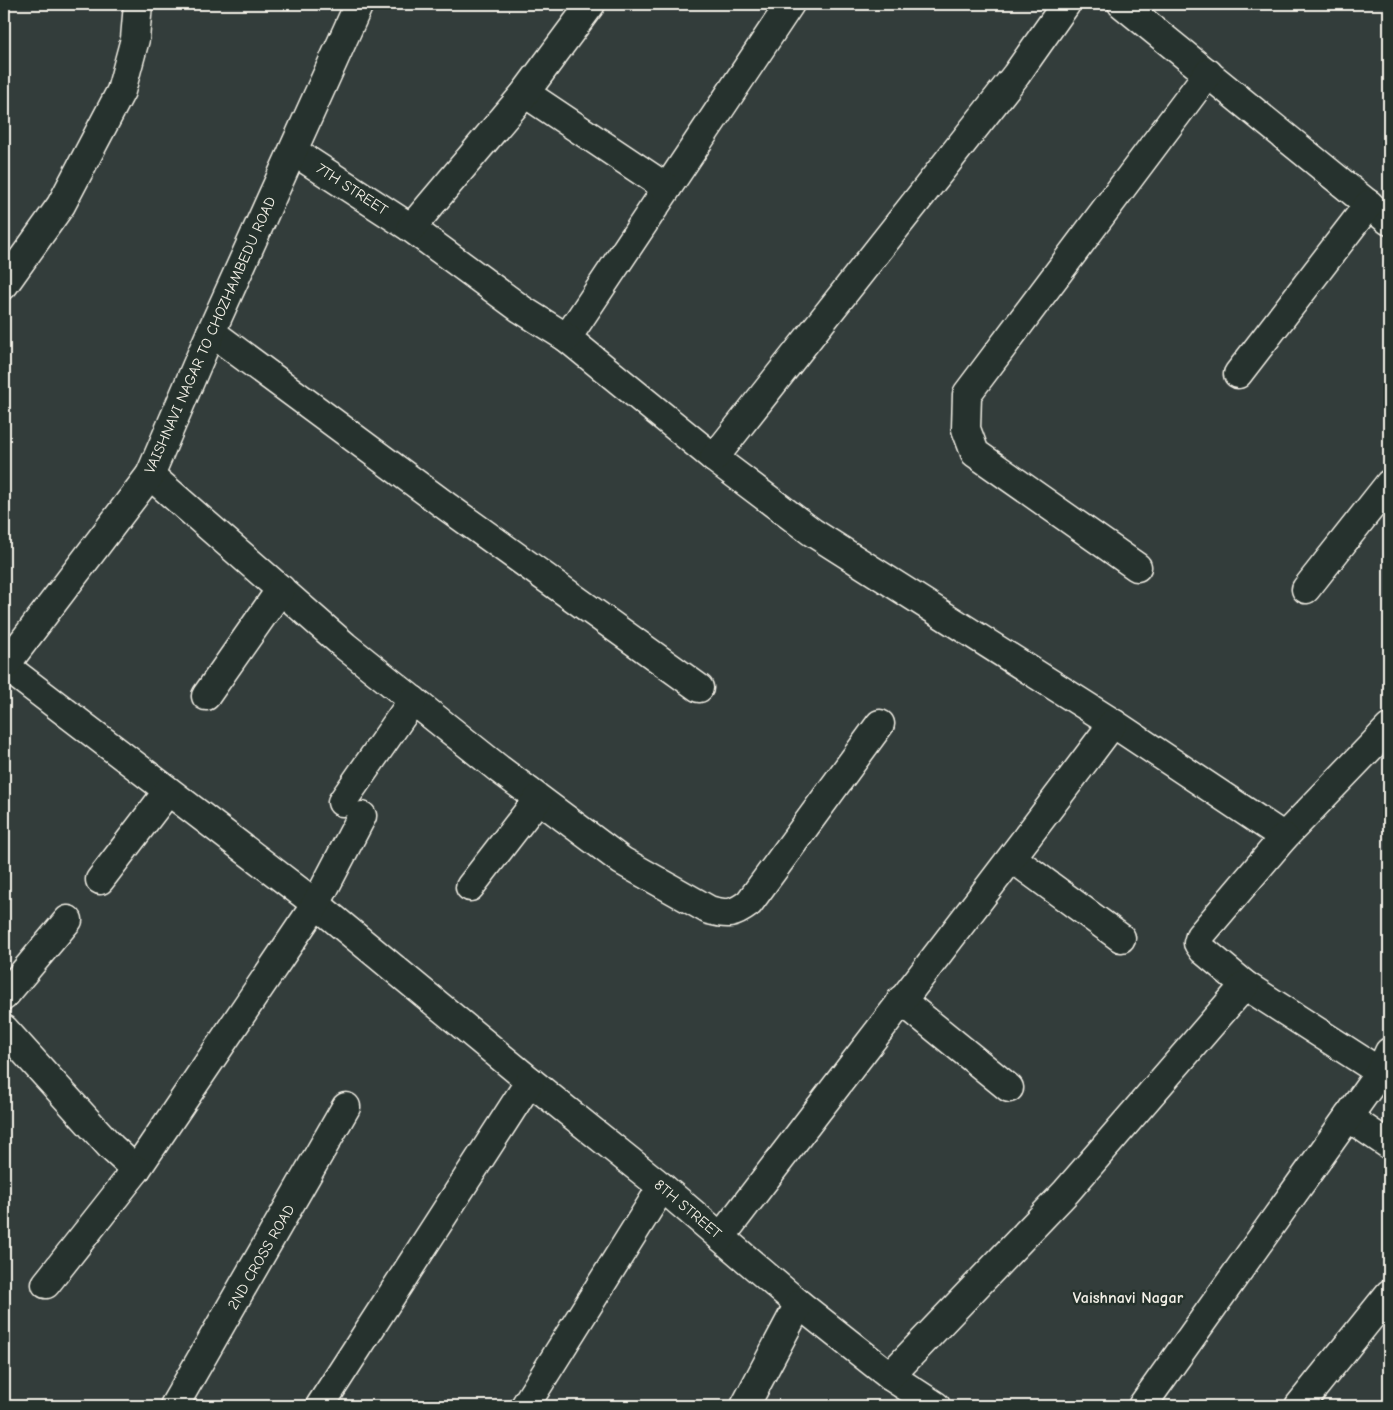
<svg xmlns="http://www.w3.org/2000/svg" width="1393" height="1410" viewBox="0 0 1393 1410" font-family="'Comic Neue',sans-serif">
<rect width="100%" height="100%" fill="#333d3b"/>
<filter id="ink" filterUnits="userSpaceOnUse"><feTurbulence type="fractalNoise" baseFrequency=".02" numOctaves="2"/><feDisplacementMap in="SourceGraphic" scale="10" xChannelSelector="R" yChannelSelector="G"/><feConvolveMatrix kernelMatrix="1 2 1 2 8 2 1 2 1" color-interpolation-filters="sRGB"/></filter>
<g filter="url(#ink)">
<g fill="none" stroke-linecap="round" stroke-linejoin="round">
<g stroke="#f4f1e8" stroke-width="31">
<g id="minor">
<polyline points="790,4 567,338 714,458 812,532 1113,723 1284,837 1389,728"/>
<polyline points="1122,4 1389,221"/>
<polyline points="525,93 667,188"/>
<polyline points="293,151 411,228 521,309 567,338"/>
<polyline points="411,228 525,93 591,4"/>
<polyline points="4,285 61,205 121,91 135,39 138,4"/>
<polyline points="211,332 446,506 699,688"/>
<polyline points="1238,374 1369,204"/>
<polyline points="714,458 1016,75 1066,4"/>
<path d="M150,475L345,646L499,769L622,861L709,910C728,915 733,915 749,903L880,724"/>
<polyline points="1137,567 975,453 966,429 967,394 1208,73"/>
<polyline points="1306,589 1389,484"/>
<polyline points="4,665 316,904 530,1081 662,1187 799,1304 890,1376 936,1406"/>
<polyline points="4,667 150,475 211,332 359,4"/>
<polyline points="206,696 281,589"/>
<polyline points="342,802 413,700"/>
<polyline points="1284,837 1200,936 1198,943 1203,950 1245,985 1380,1072"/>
<polyline points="1012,858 1121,938"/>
<polyline points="100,880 168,791"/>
<polyline points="470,887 538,799"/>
<polyline points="4,996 68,920"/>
<polyline points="901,1000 1009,1088"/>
<polyline points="4,1029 111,1147 136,1170 316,904 362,816"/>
<polyline points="1348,1117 1389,1145"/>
<path d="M721,1237C851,1066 984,896 1113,723"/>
<polyline points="46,1284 136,1170"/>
<polyline points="890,1376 1066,1192 1245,985"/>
<polyline points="174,1406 346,1107"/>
<polyline points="320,1406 530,1081"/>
<polyline points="525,1406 662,1187"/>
<polyline points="745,1406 799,1304"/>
<polyline points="1142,1406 1380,1072 1389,1052"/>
<polyline points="1299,1406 1389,1294"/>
</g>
</g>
<use href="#minor" stroke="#26332d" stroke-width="28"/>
</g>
</g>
<g text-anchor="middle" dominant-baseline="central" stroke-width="5" stroke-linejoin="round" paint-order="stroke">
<g font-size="15" fill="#f4f1e8" stroke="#26332d">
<text transform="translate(352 189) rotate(33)">7TH STREET</text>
<text transform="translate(210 335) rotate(-66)">VAISHNAVI NAGAR TO CHOZHAMBEDU ROAD</text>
<text transform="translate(688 1209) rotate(40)">8TH STREET</text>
<text transform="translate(261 1257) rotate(-60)">2ND CROSS ROAD</text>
</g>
<g font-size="16" font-weight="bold" fill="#f4f1e8" stroke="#26332d">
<text x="1128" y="1298">Vaishnavi Nagar</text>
</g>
</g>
<rect width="1393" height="1410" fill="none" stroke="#26332d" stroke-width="20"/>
<rect x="10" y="10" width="1373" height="1390" fill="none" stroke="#f4f1e8" stroke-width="2" filter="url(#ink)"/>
</svg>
